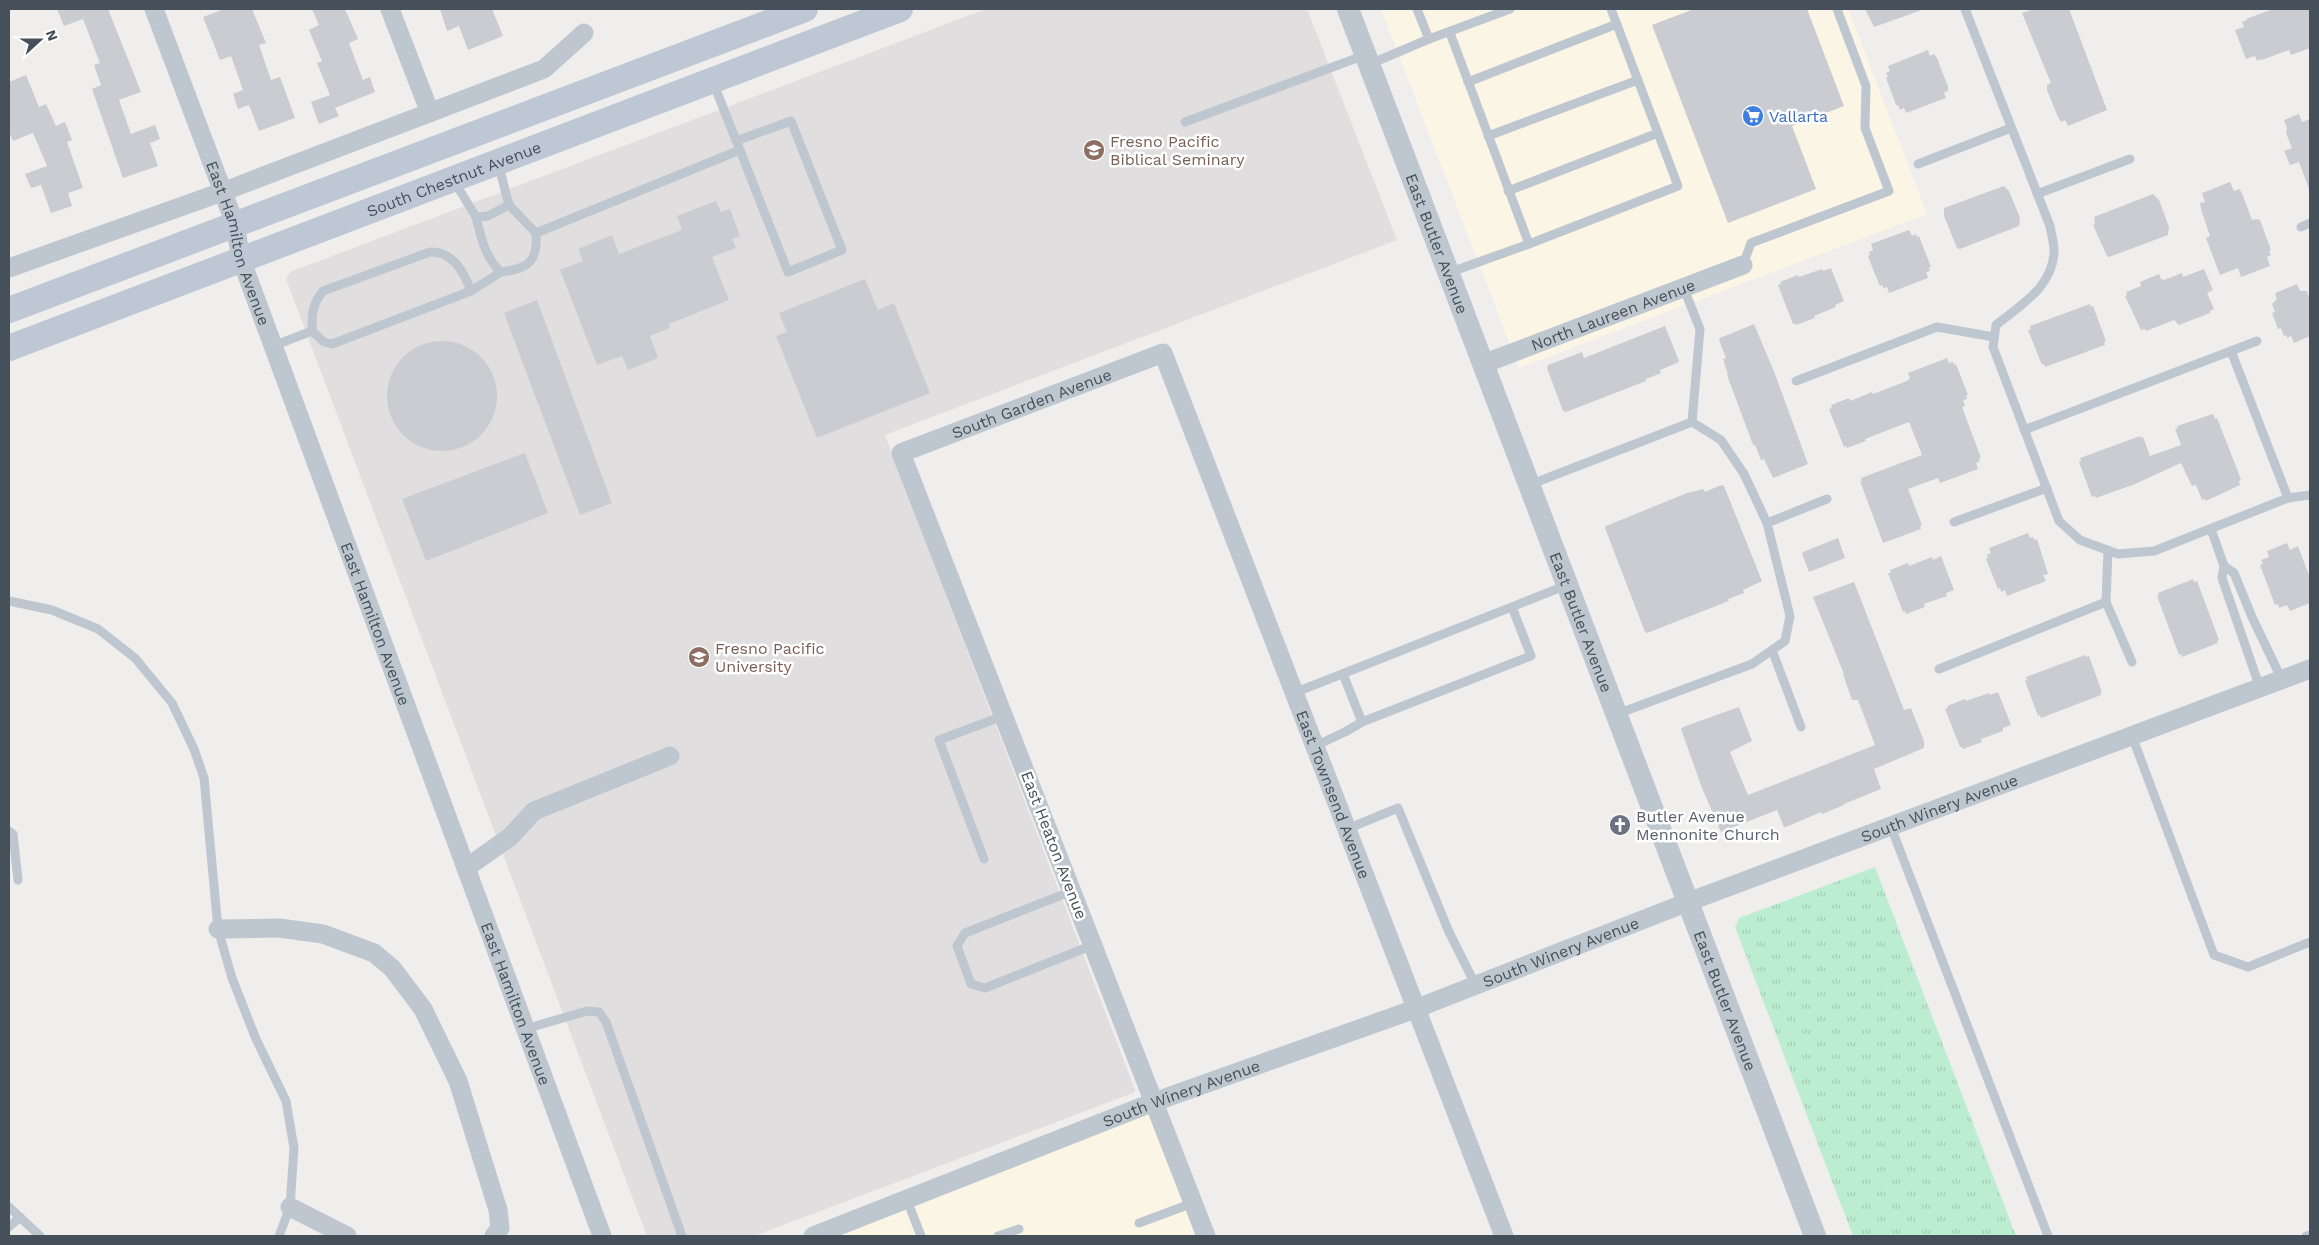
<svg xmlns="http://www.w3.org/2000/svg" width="2319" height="1245" viewBox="0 0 2319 1245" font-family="'Work Sans',sans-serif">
<defs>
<pattern id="grass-tufts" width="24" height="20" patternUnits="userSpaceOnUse" patternTransform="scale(1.25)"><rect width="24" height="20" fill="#bcedd0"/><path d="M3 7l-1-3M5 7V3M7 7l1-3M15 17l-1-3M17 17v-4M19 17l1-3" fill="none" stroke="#a3cdb5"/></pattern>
</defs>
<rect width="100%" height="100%" fill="#f0eded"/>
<g fill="#fbf5e6">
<polygon points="1381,9 1848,9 1927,214 1519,368"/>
<polygon points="1159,1110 1207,1236 828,1236"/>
</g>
<polygon fill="#e1dedf" points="986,9 1307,9 1397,240 885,435 1135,1090 1133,1093 754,1236 647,1236 286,279 290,272"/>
<polygon fill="url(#grass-tufts)" points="1875,867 2016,1236 1853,1236 1735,927 1739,918"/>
<g fill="#caccd2">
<polygon points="57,9 108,9 141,92 119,100 131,134 155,125 160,139 150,143 158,166 123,178 92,89 101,85 94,65 100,63 83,19 64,26"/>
<polygon points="224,9 252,9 266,43 259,45 271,80 280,77 295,118 259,131 249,105 238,109 233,94 243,90 231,56 220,60 203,17"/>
<polygon points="312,9 345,9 358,39 349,43 363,80 370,77 375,92 335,108 339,116 319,124 311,102 330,95 317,63 322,61 309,30 319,25"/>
<polygon points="440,9 492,9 503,36 468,50 459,26 447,31"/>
<polygon points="1694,9 1807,9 1844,106 1792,126 1816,189 1728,223 1652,25"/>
<polygon points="1865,9 1922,9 1922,10 1874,27"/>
<polygon points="2034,9 2069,9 2107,110 2068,126 2065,120 2061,122 2058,117 2047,90 2047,85 2051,83 2022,13"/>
<polygon points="2273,9 2310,9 2310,48 2291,55 2289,50 2262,60 2261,59 2257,61 2255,56 2246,59 2235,30 2244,27 2242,22 2247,20 2246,19"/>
<polygon points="1928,50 1930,56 1934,54 1937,58 1943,74 1948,86 1948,91 1944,92 1946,98 1906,113 1904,108 1900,110 1898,105 1896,105 1891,91 1886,78 1888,77 1886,73 1890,71 1888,66"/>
<polygon points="26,75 39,107 46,104 56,126 65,122 72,140 67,142 83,188 68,193 72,206 51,213 41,185 31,188 25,174 47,166 33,133 13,141 9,132 9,82"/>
<polygon points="2299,114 2302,122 2310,119 2309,189 2299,162 2290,165 2284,151 2292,148 2286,133 2287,128 2284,120"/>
<polygon points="2230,182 2234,191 2239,189 2242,193 2252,220 2257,219 2260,220 2271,250 2269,251 2271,255 2267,257 2270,266 2241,277 2238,268 2220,275 2206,238 2210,236 2201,209 2200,203 2205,202 2202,193"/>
<polygon points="2004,186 2009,191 2014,203 2020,218 2019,226 1960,249 1957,248 1944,216 1944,208"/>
<polygon points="2153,194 2159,200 2169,227 2168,235 2109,257 2107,256 2093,225 2095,224 2094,217"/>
<polygon points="716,201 721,212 730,209 740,236 732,239 736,248 712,257 729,300 669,324 670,328 650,336 658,358 628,370 622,356 597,365 560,270 583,261 578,249 612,235 619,254 682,230 677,216"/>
<polygon points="1909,230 1912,236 1916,234 1917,237 1919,236 1931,267 1929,268 1930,271 1926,272 1928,278 1889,293 1887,287 1883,288 1882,285 1880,286 1874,272 1868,256 1870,255 1869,252 1873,250 1871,244"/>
<polygon points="1831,268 1844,301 1835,305 1836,307 1814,316 1815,318 1796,325 1795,323 1793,324 1778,285 1781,284 1780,282 1798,275 1799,277 1822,269 1823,271"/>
<polygon points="2204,269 2213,290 2207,293 2214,309 2210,311 2210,313 2179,325 2174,320 2146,331 2145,329 2141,330 2125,296 2127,295 2126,292 2141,286 2140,282 2159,274 2161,279 2164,280 2182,273 2183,277"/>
<polygon points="865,279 878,310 894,303 930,393 817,438 776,336 787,332 779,313"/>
<polygon points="2297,284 2300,291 2307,291 2310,300 2310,336 2294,343 2291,336 2287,338 2286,335 2284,336 2281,328 2278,329 2272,313 2275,312 2272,304 2277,299 2275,293"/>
<polygon points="537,300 612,503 580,515 504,313"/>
<polygon points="2090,304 2090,306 2093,306 2106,341 2104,342 2105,345 2045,367 2044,364 2042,365 2028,330 2031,329 2030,326"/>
<polygon points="1754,324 1775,374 1808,464 1773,478 1764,459 1761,460 1755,445 1753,445 1727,375 1728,375 1723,359 1726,358 1719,340 1720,338"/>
<polygon points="1665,326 1679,361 1677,363 1660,370 1661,373 1646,379 1646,381 1566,412 1563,411 1547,368 1548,365 1582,352 1584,358"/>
<circle cx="442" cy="396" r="55"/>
<polygon points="1947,358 1949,363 1953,362 1954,365 1956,364 1968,395 1966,395 1967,399 1963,400 1965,406 1962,407 1981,458 1979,458 1980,461 1976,463 1978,469 1940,483 1938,478 1908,489 1922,525 1920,526 1921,529 1883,543 1860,481 1862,481 1861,478 1922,455 1909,422 1865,439 1866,441 1847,448 1846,446 1844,447 1829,409 1832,408 1831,405 1849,398 1850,401 1872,392 1873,394 1907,381 1910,378 1908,373"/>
<polygon points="2213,414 2215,419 2217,418 2237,469 2241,480 2239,481 2240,485 2206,501 2205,499 2202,500 2196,485 2192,486 2181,463 2135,484 2096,498 2095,496 2092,497 2079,462 2081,461 2080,458 2140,436 2141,438 2143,437 2150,456 2181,445 2175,429 2178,428 2177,426"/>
<polygon points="525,453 548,513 426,561 402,499"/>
<polygon points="1721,485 1724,486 1762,581 1743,590 1744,593 1728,599 1729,601 1647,633 1645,632 1605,528 1606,526 1687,493 1703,489 1705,492"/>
<polygon points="2028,533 2030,538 2033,537 2035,540 2037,539 2048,574 2043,575 2046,581 2007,596 2005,590 2001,592 2000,588 1998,589 1986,559 1988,558 1987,555 1991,553 1989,548"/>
<polygon points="1838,538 1845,558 1809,572 1802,554 1803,552"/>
<polygon points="2287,543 2290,550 2298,546 2310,578 2310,603 2290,611 2287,605 2279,608 2278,604 2275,605 2260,565 2263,564 2261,560 2269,557 2267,551"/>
<polygon points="1941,556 1954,590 1946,593 1947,596 1924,604 1925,607 1906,614 1905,611 1903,612 1888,573 1891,573 1890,570 1908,563 1909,566 1932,557 1933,560"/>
<polygon points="2193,579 2194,582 2197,581 2219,640 2217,641 2218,643 2182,657 2181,654 2179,655 2157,596 2159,595 2158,593"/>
<polygon points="1854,582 1904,710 1911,708 1924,741 1924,748 1874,769 1881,789 1844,804 1844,805 1822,814 1821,812 1786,827 1784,827 1777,810 1721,832 1702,788 1681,729 1683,727 1739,707 1752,741 1730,752 1748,795 1875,745 1858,700 1852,700 1843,674 1844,674 1813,597"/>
<polygon points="2085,655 2086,657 2089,656 2102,692 2100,693 2101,695 2041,718 2040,715 2038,716 2025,681 2027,680 2026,677"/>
<polygon points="1998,692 2011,725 2003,728 2003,731 1981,739 1982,742 1963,749 1962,747 1960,747 1945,709 1948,708 1947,706 1965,699 1966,701 1989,693 1990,695"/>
</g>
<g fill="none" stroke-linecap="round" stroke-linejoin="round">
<g stroke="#bec7cf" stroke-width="9">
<path d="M1965,9L2050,226C2051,233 2054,242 2054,250C2054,286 2021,305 1996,325L1993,347L2059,521L2080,540L2118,554L2154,551L2288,498L2310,495"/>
<polyline points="1450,33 1529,244"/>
<polyline points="1429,39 1510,9"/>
<polyline points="1370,64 1429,39 1417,9"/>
<polyline points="713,82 788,272 842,250 791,121 736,141"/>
<polyline points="1468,82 1617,24"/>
<polyline points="1185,122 1365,55"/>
<polyline points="1488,136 1638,80"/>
<polyline points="1918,164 2011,128"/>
<polyline points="454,181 476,217 488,216 509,205 498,163"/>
<polyline points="1508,191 1658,133"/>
<polyline points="2037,194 2130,159"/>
<path d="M476,217C481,237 485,258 501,272C529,269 538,261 536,233L509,205"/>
<polyline points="2301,227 2310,223"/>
<polyline points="536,233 740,150"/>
<path d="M430,252C453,251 464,272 471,291L332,344L324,342L312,331C312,315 312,304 323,291Z"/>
<polyline points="1743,265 1751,243 1889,191 1865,128 1866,86 1837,9"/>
<polyline points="1448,273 1529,244 1678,186 1611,9"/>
<polyline points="471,291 501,272"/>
<polyline points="273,346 312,331"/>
<polyline points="2231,351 2288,498"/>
<polyline points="1796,381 1937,327 1994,337"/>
<polyline points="2024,430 2257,341"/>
<polyline points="1529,485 1692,422 1700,329 1684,289"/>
<polyline points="1954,522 2047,488"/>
<polyline points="1767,523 1827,499"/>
<polyline points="2211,529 2224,566"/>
<polyline points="2108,550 2106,602 2132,662"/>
<polyline points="9,601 52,610 98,629 135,658 172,703 194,749 204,778 218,929 232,978 256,1039 286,1101 294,1148 290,1207 279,1236"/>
<polyline points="1772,650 1801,727"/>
<polyline points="1939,669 2106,602"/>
<polyline points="1343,674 1362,722"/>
<polyline points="2260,688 2222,578 2224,566 2234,573 2252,617 2282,680"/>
<polyline points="1294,693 1567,585"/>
<polyline points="1617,714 1752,664 1785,641 1790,616 1767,523 1744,474 1721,440 1692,422"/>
<polyline points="2132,736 2214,955 2248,967 2310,942"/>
<polyline points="1315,746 1345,732 1362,722 1531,656 1512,607"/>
<polyline points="1891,827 2048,1236"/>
<polyline points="1347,829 1398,808 1449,932 1476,986"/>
<polyline points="9,831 13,834 18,880"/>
<polyline points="984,859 939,740 1003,716"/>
<polyline points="1072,891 965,933 957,946 971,984 985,988 1093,945"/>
<polyline points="525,1029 587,1011 599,1012 606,1022 682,1236"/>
<polyline points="907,1200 921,1236"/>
<polyline points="9,1207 40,1236"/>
<polyline points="1139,1223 1193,1203"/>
<polyline points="9,1227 20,1217"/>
<polyline points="998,1236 1019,1229"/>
<polyline points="2306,1236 2310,1235"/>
</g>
<g stroke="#bec7cf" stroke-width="19">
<path id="s1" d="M154,9L235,224L241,259L602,1236"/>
<polyline points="390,9 430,113"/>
<polyline points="9,268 222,192 544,69 584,33"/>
<path id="s2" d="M1483,364L1743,265"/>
<polyline points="466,868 510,837 534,811 670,756"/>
<polyline points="218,929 279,928 323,934 374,953 392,968 423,1009 458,1081 498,1210 500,1228 494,1236"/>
<polyline points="290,1207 347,1236"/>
<path id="s3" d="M813,1236L1154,1102L1415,1009L1688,902L2310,669"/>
<path id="s4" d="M1206,1236L901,453L1163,353L1504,1236"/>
</g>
<path stroke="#bec7cf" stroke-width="22" id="s5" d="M1348,9L1815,1236"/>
<g stroke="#bec8d4" stroke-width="26">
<polyline points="9,310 805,9"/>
<path id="s6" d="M9,348L900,9"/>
</g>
</g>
<defs>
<g id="supermarket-disc" transform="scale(1.125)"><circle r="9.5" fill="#3f7fe0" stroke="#fff"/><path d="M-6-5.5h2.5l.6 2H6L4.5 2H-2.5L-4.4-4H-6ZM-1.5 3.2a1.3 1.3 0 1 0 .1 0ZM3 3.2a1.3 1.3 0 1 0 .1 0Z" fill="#fff"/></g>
<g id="university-disc" transform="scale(1.125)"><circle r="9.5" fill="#8d6e63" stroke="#fff"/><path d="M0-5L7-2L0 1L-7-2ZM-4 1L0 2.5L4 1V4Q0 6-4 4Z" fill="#fff"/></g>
<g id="church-disc" transform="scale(1.125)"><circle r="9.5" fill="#6b7280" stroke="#fff"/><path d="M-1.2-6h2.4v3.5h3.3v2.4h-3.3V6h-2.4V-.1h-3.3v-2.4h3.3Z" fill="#fff"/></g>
</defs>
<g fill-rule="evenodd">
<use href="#supermarket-disc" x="1753" y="116"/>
<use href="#university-disc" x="1094" y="150"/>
<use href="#university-disc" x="699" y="657"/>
<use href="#church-disc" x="1620" y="825"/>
</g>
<g text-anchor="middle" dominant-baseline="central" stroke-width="5" stroke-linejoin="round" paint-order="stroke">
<g font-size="16" fill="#366cbe" stroke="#fff" text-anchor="start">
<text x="1769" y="116">Vallarta</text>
</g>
<g font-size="16" fill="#785e54" stroke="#fff" text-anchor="start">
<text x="1110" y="141">Fresno Pacific<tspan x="1110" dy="18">Biblical Seminary</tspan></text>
<text x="715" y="648">Fresno Pacific<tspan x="715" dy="18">University</tspan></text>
</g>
<g font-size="16" fill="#46505a" stroke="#fff">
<text stroke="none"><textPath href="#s6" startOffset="476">South Chestnut Avenue</textPath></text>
<text stroke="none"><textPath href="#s1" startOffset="249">East Hamilton Avenue</textPath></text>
<text stroke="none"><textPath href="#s5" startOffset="251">East Butler Avenue</textPath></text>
<text stroke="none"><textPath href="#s2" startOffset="139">North Laureen Avenue</textPath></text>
<text stroke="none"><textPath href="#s4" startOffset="980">South Garden Avenue</textPath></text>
<text stroke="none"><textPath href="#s5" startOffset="656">East Butler Avenue</textPath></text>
<text stroke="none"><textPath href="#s1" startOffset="654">East Hamilton Avenue</textPath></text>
<text stroke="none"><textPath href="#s4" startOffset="1594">East Townsend Avenue</textPath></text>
<text stroke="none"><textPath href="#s3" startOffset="1205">South Winery Avenue</textPath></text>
<text transform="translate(1054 845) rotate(69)">East Heaton Avenue</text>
<text stroke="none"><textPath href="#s3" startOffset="800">South Winery Avenue</textPath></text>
<text stroke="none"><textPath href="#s5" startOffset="1061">East Butler Avenue</textPath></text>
<text stroke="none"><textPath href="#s1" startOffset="1059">East Hamilton Avenue</textPath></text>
<text stroke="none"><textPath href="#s3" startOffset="395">South Winery Avenue</textPath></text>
</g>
<g font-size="16" fill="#5b616d" stroke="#fff" text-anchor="start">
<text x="1636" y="816">Butler Avenue<tspan x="1636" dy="18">Mennonite Church</tspan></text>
</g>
</g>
<rect width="2319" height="1245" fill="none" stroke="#46505a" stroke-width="20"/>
<g transform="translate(40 40) rotate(69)" stroke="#ffffff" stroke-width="4" paint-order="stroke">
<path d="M0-4L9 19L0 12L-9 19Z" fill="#46505a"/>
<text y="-8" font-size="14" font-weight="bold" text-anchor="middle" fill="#46505a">N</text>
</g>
</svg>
